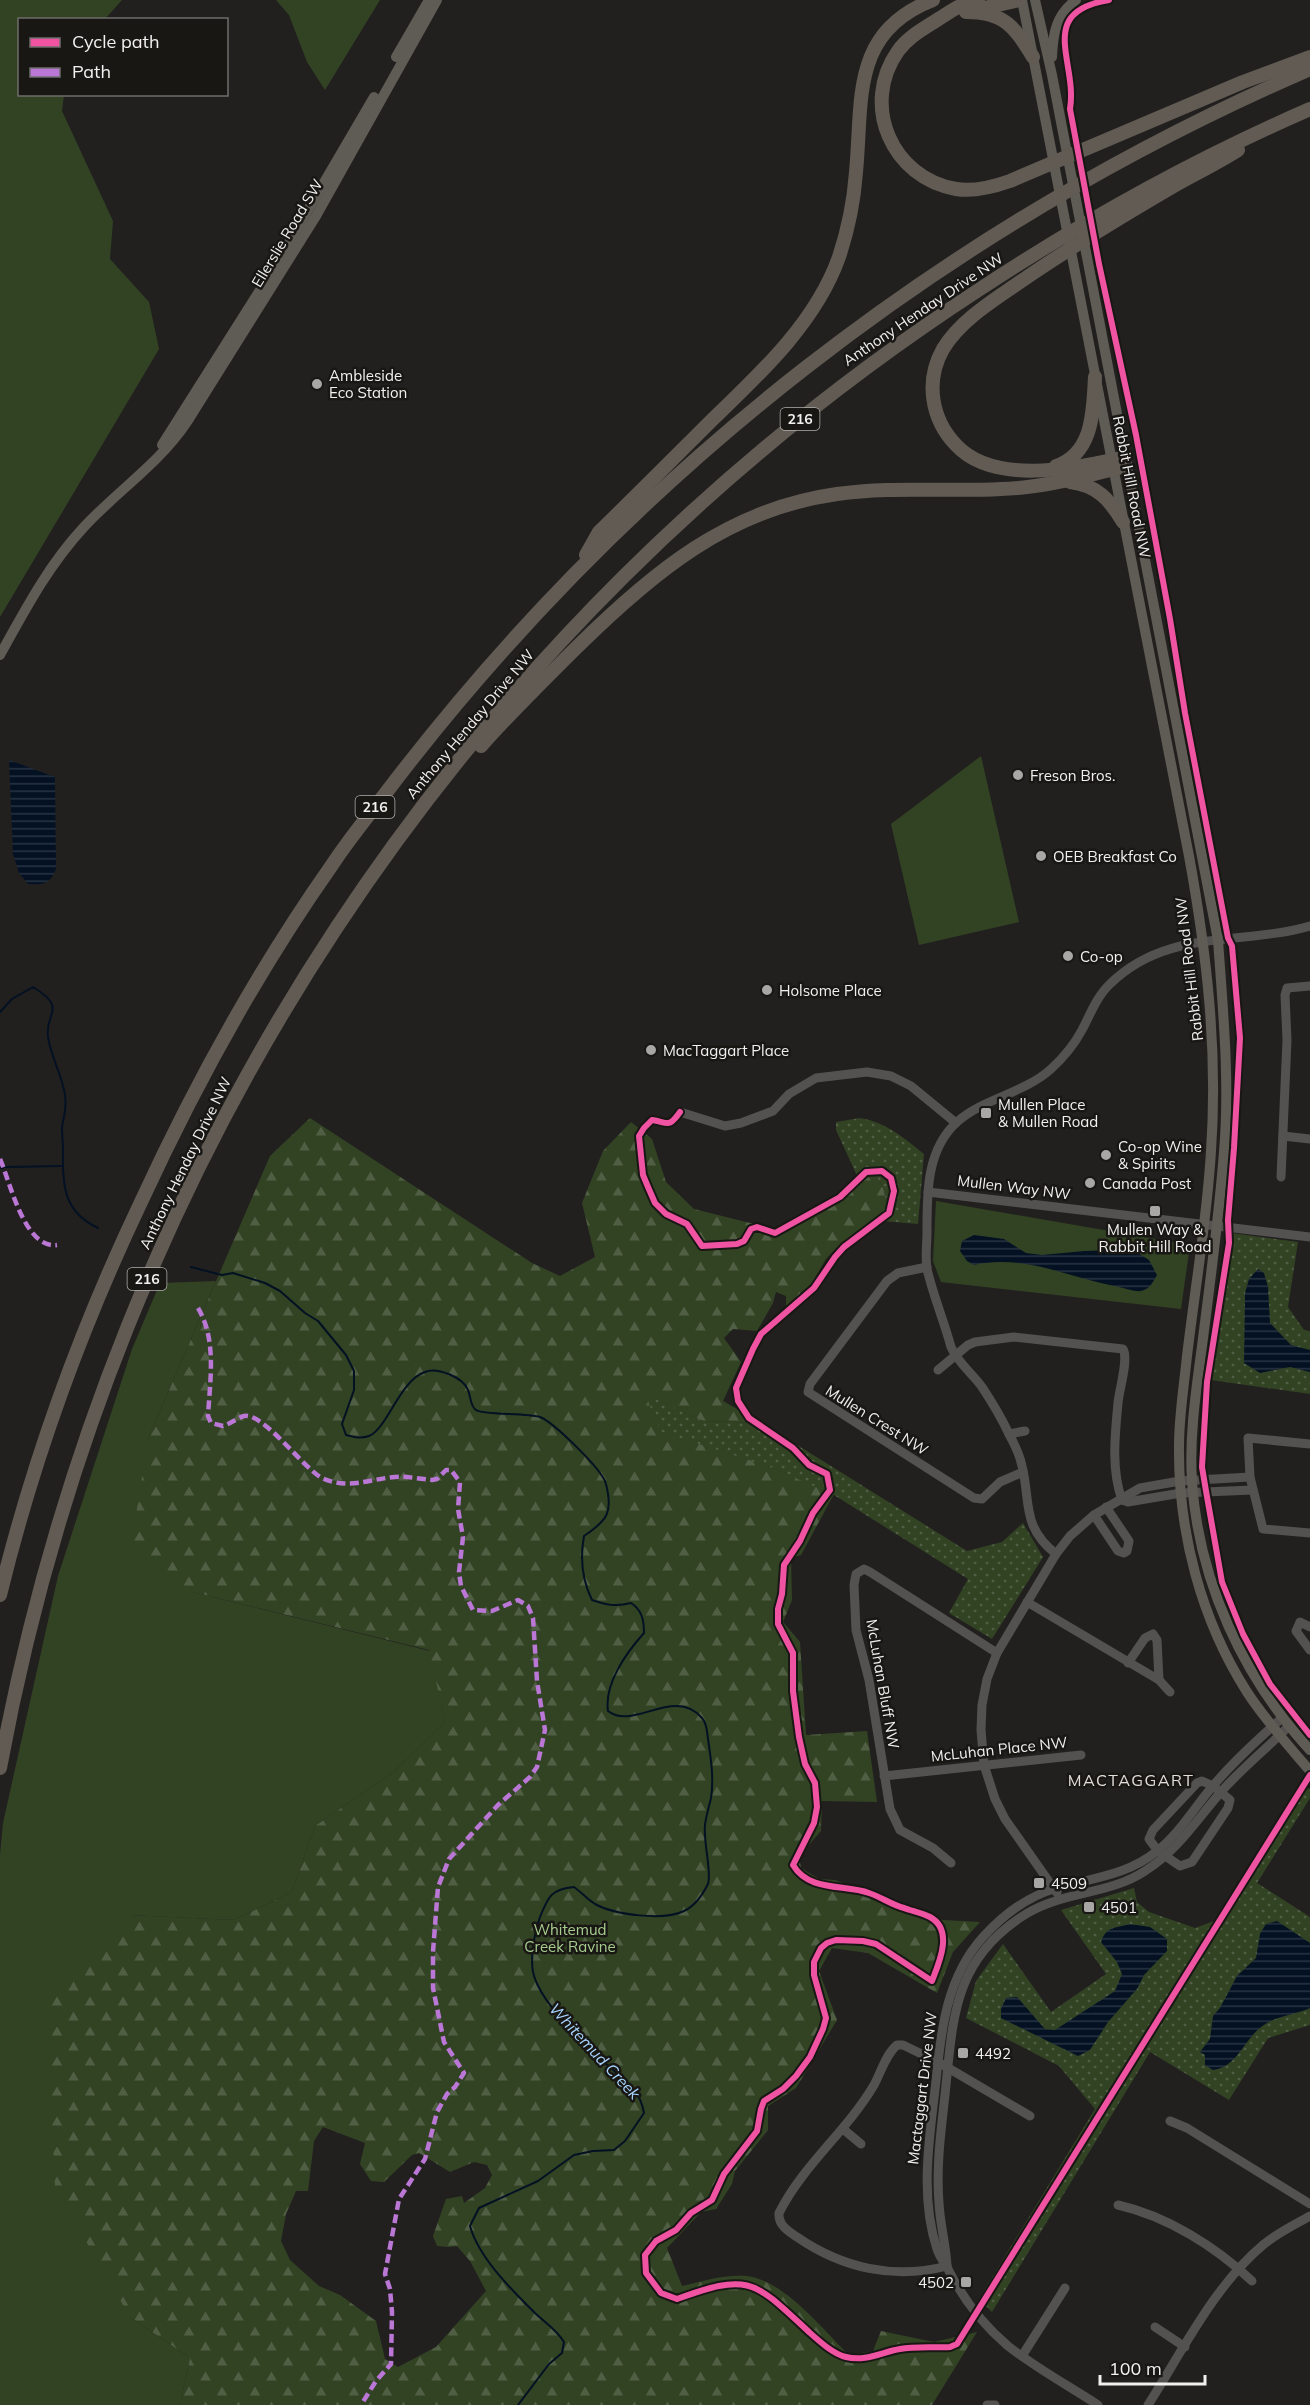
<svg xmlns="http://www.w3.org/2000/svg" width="1310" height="2405" viewBox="0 0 1310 2405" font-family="Mulish,sans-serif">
<defs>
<pattern id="forest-firs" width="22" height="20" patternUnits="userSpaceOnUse" patternTransform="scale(1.5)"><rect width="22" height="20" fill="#324324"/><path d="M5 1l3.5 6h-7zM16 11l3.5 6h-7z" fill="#505e44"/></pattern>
<pattern id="park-dots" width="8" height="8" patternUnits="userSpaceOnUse" patternTransform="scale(1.5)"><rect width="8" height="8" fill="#324324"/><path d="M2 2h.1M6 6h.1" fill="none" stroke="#505e44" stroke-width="1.8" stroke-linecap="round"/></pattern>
<pattern id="water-rules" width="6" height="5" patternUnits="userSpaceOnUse" patternTransform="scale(1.5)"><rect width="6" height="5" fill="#031123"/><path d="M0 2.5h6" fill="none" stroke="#283443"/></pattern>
</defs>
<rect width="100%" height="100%" fill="#22201e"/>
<g fill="#324324">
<polygon points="0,0 122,0 105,19 20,20 20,94 64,95 62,111 113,221 110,259 149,302 159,349 0,617"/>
<polygon points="276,0 380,0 325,90 307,62 289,15"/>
<polygon points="981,756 1019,922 919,945 891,824"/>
<polygon points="936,1201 1190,1245 1181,1309 941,1282 933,1261"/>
<polygon points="216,1281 148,1439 193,1592 430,1651 445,1722 395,1771 315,1826 292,1892 234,1920 129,1915 130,2317 190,2358 180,2405 0,2405 0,1855 3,1823 58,1576 132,1349 160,1283"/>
</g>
<path fill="url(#forest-firs)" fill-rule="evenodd" d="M310,1118L532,1263L560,1276L595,1257L582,1203L603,1151L631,1122L652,1139L666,1182L694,1209L778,1230L868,1178H877C889,1192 885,1204 883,1221L842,1242L826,1259L812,1283L786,1308V1296L776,1292L773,1303L757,1331L733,1329L724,1338L741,1362L723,1401L762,1423L703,1421L646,1395L768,1466L834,1494L801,1555L791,1558L792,1600L783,1622L800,1642L806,1735L867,1731L877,1802L822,1801L821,1831L799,1856L801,1868L819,1879L835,1880L943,1920L980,1922L953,1952L937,1993L868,1953L832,1948L819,1971L837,2020L796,2088L768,2106V2130L735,2171L732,2184L716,2209L701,2212L667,2248L682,2286C702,2281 726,2274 747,2276C785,2281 822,2329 849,2355L873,2351L881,2331L934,2342L977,2332L932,2405H180L190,2358L130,2317L55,2188L48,2028L53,1983L129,1915L234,1920L292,1892L315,1826L395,1771L445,1722L429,1650L193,1592L130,1552L148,1439L270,1156ZM323,2127L365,2143L360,2164L371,2181L384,2182L412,2155L419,2153L450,2172L474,2162L487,2165L492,2175L485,2188L464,2203L462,2196L446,2199L433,2236L437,2246L449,2247L457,2246L470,2261L486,2291L436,2347L398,2367L385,2359L376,2321L340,2295L319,2286L290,2260L281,2241L286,2214L296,2191H308L314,2141Z"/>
<g fill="url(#park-dots)">
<path d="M860,1118C886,1122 904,1138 924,1154L918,1224L883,1221C885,1204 889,1192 877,1178H868L860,1182L836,1130V1122Z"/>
<polygon points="1231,1233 1298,1242 1288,1307 1304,1330 1310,1331 1310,1394 1211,1380 1225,1244"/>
<polygon points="645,1394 703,1421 762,1423 967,1551 1002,1542 1023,1523 1043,1557 992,1639 949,1613 968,1579 834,1495 768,1466 661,1432"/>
<polygon points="1300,1783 1310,1789 1310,1798 1257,1883 1310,1917 1310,2025 1268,2038 1229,2100 1150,2052 992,2312 979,2299 1095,2109 1059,2066 966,2018 976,1981 1003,1944 1051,2012 1106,1974 1061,1910 1134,1888 1137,1902 1149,1912 1195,1928 1214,1921"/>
</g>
<g fill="url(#water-rules)">
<path d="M9,760L55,777L56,869C50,884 44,885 28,884L19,873L13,854Z"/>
<path d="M974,1235L1004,1239L1026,1253L1042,1255L1084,1251L1121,1250L1138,1253L1149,1260L1157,1275C1153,1282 1150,1289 1141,1291C1134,1292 1122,1287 1114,1286C1068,1277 1023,1254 974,1265L967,1261L960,1251L962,1241Z"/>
<polygon points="1258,1269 1264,1273 1268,1287 1270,1323 1291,1345 1310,1350 1310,1372 1290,1367 1260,1373 1244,1363 1245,1293 1249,1279"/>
<path d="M1277,1921L1310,1943V2008C1295,2015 1274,2016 1261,2027C1244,2040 1237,2067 1213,2070L1205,2065V2055L1200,2052L1210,2039L1213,2016L1220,2008L1237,1976L1256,1958L1260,1934L1266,1924Z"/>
<path d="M1130,1924L1150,1927L1167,1939V1951L1144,1975L1137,1989L1108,2022L1090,2050L1078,2056L1001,2018V2009L1006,1998L1017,1997L1045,2029L1055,2030L1115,1991L1122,1974L1117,1962L1101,1942C1106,1926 1117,1928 1130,1924Z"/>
</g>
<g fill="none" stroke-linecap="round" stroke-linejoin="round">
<g stroke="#031123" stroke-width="2">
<path d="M0,1012L12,999L33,987C69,1009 44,1013 48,1037C51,1057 62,1075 65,1095C67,1107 64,1116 62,1127C62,1135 63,1143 63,1151C62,1186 64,1212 98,1228"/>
<polyline points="5,1167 62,1166"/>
<polyline points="0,1168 3,1168"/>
<path d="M191,1267L222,1275L233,1273L265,1283L280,1291L305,1313L318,1321L346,1355L354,1371V1390L342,1424L346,1435C354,1437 361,1439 369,1436C387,1429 400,1380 425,1372C437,1367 463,1377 468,1390C471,1397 470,1406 476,1410C482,1415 528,1413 540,1417C553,1422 603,1470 606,1484C613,1512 608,1520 584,1536C580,1558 582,1580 592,1600C606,1605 616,1607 631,1603C642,1610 644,1620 644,1633C626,1653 604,1684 608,1711C633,1731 674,1686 702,1718C707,1723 707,1732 708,1739C711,1759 714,1779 711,1798C709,1807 706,1816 705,1825C703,1841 712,1873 708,1884C703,1894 695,1906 684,1911C664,1921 615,1915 595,1904C587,1899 581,1892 574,1887C551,1889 548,1897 540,1917C535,1931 530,1956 533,1972C539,2002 584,2044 606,2064C624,2079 640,2089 644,2113L625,2141L614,2150L593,2151L574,2155L538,2181L479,2208L470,2226C479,2258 511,2289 534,2312C545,2323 556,2329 564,2342L562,2353L549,2364L518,2405"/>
</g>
<g stroke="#545251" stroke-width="9">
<polyline points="680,1112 725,1126 741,1123 773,1111 789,1094 816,1078 867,1072 891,1076 911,1086 956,1123"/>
<polyline points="1283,1136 1310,1139"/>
<polyline points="1281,1177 1287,1040 1285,995 1287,988 1310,986"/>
<polyline points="928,1192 1310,1237"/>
<polyline points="927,1267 898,1273 887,1281 810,1384 808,1392 974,1498 982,1499 1000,1482 1023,1472"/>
<path d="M938,1370L968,1345L975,1342L1014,1337L1123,1349C1129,1359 1119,1390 1118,1403C1115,1434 1111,1470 1122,1500"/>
<polyline points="1009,1434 1025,1431"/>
<polyline points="1310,1444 1248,1438 1250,1477 1263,1529 1310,1533"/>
<polyline points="1122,1500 1128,1502 1181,1493 1253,1490"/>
<polyline points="1094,1515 1118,1551 1124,1553 1127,1551 1129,1541 1106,1507"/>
<path d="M1056,1554C1021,1526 1031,1502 1022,1466C1020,1456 1015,1445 1010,1436C1002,1419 992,1402 982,1387C972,1373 958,1363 951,1347C944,1321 933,1295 927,1269C925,1257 927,1244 927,1232C927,1194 926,1150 957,1122C984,1098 1023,1094 1051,1069C1063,1058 1074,1045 1082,1030C1090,1015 1097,996 1110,984C1167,928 1240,946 1310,926"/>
<polyline points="1027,1602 1159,1680 1170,1692"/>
<polyline points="1310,1627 1300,1622 1296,1631 1310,1650"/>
<polyline points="1128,1663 1145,1638 1153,1634 1157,1640 1159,1680"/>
<polyline points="884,1776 1081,1755"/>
<polygon points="1202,1781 1213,1786 1230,1800 1228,1808 1192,1862 1180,1866 1158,1851 1149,1839 1153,1830 1197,1783"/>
<polyline points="951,1863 933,1848 900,1830 890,1809 869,1680 856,1630 854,1585 856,1574 864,1569 870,1572 997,1653"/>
<polyline points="1057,1893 1005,1819 995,1799 984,1765 981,1730 982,1705 987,1679 997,1653 1056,1554 1070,1536 1094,1515 1140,1488 1180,1481 1250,1477"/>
<polyline points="1170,2121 1187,2128 1310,2204"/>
<polyline points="843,2129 861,2144"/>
<path d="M1118,2205C1167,2216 1216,2247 1252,2281"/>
<path d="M947,2266C946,2245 940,2224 939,2203C936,2167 941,2131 945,2095C953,2018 953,1959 1026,1914C1063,1891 1109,1895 1145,1871C1177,1851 1196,1821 1220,1793C1241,1769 1266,1749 1288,1727"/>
<path d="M947,2266C894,2280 842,2268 797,2237C788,2231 778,2225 779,2213C803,2165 847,2131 874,2085C881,2072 886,2054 897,2045H903L938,2062L1030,2116"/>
<polyline points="1155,2327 1185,2347"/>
<polyline points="1022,2356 1065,2288"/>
<polyline points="987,2405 995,2405"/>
<path d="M1098,2405C1069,2386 1036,2368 1008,2346C982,2324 963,2299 948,2269C944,2262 939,2256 937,2249C919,2195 930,2135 936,2081C941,2029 947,1977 983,1937C1003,1915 1028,1896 1057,1888C1092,1878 1128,1875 1157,1851C1179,1834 1194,1808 1212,1787C1233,1762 1257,1740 1282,1718"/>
<path d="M1148,2405C1182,2352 1214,2286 1263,2245C1277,2233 1294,2225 1310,2216"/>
</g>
<g stroke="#5f5b55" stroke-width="10">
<path d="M1022,0L1189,856C1207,955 1218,1051 1211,1151C1207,1220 1195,1288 1187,1356C1184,1386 1179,1416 1179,1446C1178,1532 1201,1620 1247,1692C1265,1720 1288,1745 1310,1771"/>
<path d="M1035,0L1052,75L1218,940C1223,1011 1230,1081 1224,1152C1219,1217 1210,1282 1202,1346C1196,1391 1189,1437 1192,1482C1199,1582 1243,1677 1310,1750"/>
<polyline points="396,57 429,0"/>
<path d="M1052,57C1053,33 1056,15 1076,0"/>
<polyline points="162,445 274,268 374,97"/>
<path d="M0,655C25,610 48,566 83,528C117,491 159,464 187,422L316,216L437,0"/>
</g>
<g stroke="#615b54" stroke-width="14">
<path d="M978,0C960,4 953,10 937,20C923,29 908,37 898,51C860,105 892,178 956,189C974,192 993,187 1010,181L1243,82L1310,57"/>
<polyline points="976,10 1019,0"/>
<path d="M966,12C1004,12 1014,26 1033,57"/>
<path d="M1121,458C1073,469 993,485 956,445C931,419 925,381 943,349C960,321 991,302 1017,284C1069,248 1124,215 1179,183C1199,172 1219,162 1238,150"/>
<path d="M1056,466C1094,453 1093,410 1095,377"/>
<path d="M1070,482C1097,485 1110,500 1123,522"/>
<path d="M586,555L599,532C637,495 675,457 712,420C761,373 816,322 839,257C848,230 854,200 856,172C863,100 850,32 933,0"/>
<path d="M481,746C511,712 544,680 576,648C652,573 728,509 837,494C892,486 946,492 1001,489C1043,488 1085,476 1126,466"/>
<path d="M0,1595C33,1460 81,1328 141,1202C195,1085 258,970 332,865C351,836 374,809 395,781C634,470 949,225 1310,69"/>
<path d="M0,1768C112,1159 460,627 980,289C1085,220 1195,159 1310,109"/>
</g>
<g stroke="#ba77d6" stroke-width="4.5" stroke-dasharray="9 4.5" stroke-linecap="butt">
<path d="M0,1159C10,1181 24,1249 57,1245"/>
<path d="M198,1308C217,1340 210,1380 208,1416L211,1423L223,1426C230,1424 237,1418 244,1416C263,1412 303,1468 322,1478C348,1490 369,1479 395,1477C407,1476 420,1479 432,1480L437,1479L446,1470H451L460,1482L458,1509L463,1537L459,1572L461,1586L473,1610L492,1611L518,1600L528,1606L533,1618L537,1681L545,1730L537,1767L530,1777L498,1805L449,1859L438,1887L433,1952V1988L444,2042L464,2073L455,2087L447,2094L437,2112L425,2159L399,2199L385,2274L390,2289L392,2312L391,2364L376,2381L361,2405"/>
</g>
<g stroke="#191714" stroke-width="10">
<g id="cycleway">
<path d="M1109,0C1035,12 1078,62 1070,109L1099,264L1136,435L1170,619L1185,713L1228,938L1232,946L1240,1038L1234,1148L1228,1220L1229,1243L1207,1382L1202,1467L1206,1491L1222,1582L1243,1634L1270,1684L1310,1735"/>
<path d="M680,1112C668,1129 668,1122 652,1120L644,1128L639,1136L643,1175L648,1187L655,1203L666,1214L687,1224L702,1246L737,1244L744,1241L751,1229L757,1227L775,1233L840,1197L866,1172L882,1171L891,1178L894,1191L889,1213L844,1247L835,1257L814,1288L761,1334L753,1349L736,1388L738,1401L749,1418L793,1448L809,1465L827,1474L830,1490L813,1513L800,1541L784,1565L782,1594L778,1609V1624L793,1653V1691L799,1737L805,1764L815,1783L817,1807L814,1823L793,1865C809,1892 844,1884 869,1893C881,1897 892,1905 904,1908C912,1911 922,1913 930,1917C954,1930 939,1963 932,1981L876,1944L863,1941L836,1940L827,1943L821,1948L814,1962V1975L826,2018L823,2029L810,2057L796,2076L783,2089L764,2101L761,2109L757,2131L724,2174L712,2200L691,2213L676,2230L656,2241L645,2255L646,2273L661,2293L677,2299C750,2272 754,2281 809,2332C819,2341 833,2354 846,2357C865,2362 882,2352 900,2349C916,2346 934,2348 950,2347L957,2344L1310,1775"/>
</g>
</g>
<use href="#cycleway" stroke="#f153a3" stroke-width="6"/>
</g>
<g fill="#a9a7a5" stroke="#191714" stroke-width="2">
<circle cx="317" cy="384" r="6"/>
<circle cx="1018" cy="775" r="6"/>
<circle cx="1041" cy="856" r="6"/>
<circle cx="1068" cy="956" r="6"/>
<circle cx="767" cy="990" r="6"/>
<circle cx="651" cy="1050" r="6"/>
<rect x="980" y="1107" width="12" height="12" rx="3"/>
<circle cx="1106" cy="1155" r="6"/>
<circle cx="1090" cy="1183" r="6"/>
<rect x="1149" y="1205" width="12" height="12" rx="3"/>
<rect x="1033" y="1877" width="12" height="12" rx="3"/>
<rect x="1083" y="1901" width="12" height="12" rx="3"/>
<rect x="957" y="2047" width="12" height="12" rx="3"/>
<rect x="960" y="2276" width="12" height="12" rx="3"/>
</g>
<g text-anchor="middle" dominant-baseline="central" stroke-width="5" stroke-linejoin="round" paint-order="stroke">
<g fill="#191714" stroke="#b0afad" stroke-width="1.5">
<rect x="780.5" y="408" width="39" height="22" rx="4.5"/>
<rect x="355.5" y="796" width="39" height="22" rx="4.5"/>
<rect x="127.5" y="1268" width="39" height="22" rx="4.5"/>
</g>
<g font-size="14" font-weight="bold" fill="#f1f0ee">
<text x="800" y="419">216</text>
<text x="375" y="807">216</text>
<text x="147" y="1279">216</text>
</g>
<g font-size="15" fill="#f1f0ee" stroke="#191714">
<text transform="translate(287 233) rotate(-59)">Ellerslie Road SW</text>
<text transform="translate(923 309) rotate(-34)">Anthony Henday Drive NW</text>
<text transform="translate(1132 487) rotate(79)">Rabbit Hill Road NW</text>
<text transform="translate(470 724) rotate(-50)">Anthony Henday Drive NW</text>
<text transform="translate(1189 969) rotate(-97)">Rabbit Hill Road NW</text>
<text transform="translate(185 1163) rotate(-64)">Anthony Henday Drive NW</text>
<text transform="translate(1014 1187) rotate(7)">Mullen Way NW</text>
<text transform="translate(877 1420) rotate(32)">Mullen Crest NW</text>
<text transform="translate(883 1684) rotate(80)">McLuhan Bluff NW</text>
<text transform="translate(999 1749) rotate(-6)">McLuhan Place NW</text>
<text transform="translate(922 2088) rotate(-83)">Mactaggart Drive NW</text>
</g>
<g font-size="15" fill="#f1f0ee" stroke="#191714" text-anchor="start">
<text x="329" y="375">Ambleside<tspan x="329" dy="17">Eco Station</tspan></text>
<text x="1030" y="775">Freson Bros.</text>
<text x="1053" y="856">OEB Breakfast Co</text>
<text x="1080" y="956">Co-op</text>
<text x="779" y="990">Holsome Place</text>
<text x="663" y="1050">MacTaggart Place</text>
<text x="998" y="1104">Mullen Place<tspan x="998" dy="17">&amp; Mullen Road</tspan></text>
<text x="1118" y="1146">Co-op Wine<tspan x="1118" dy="17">&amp; Spirits</tspan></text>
<text x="1102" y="1183">Canada Post</text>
<text x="1155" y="1229" text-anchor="middle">Mullen Way &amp;<tspan x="1155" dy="17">Rabbit Hill Road</tspan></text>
<text x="1051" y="1883">4509</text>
<text x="1101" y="1907">4501</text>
<text x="975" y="2053">4492</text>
<text x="954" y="2282" text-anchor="end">4502</text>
</g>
<g font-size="15" fill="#a7cd8e" stroke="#191714">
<text x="570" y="1929">Whitemud<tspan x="570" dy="17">Creek Ravine</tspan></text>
</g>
<g font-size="16" letter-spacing="1.5" fill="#e2dfdb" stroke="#191714">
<text x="1131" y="1780">MACTAGGART</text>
</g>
<g font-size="16" font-style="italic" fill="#a7d3fd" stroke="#191714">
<text transform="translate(595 2051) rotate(47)">Whitemud Creek</text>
</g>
</g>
<rect x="18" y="18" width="210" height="78" fill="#191714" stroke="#6f6e6b" stroke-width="1.5"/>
<rect x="30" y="38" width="30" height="9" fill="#f153a3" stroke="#6f6e6b" stroke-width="1.5"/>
<text x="72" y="48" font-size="18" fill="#f1f0ee">Cycle path</text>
<rect x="30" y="68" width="30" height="9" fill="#ba77d6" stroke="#6f6e6b" stroke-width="1.5"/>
<text x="72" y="78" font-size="18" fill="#f1f0ee">Path</text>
<path d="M1100 2375v9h105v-9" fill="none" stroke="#f1f0ee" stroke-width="3"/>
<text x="1109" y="2375" font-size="18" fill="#f1f0ee" stroke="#191714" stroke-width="4.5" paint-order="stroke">100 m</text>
</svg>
